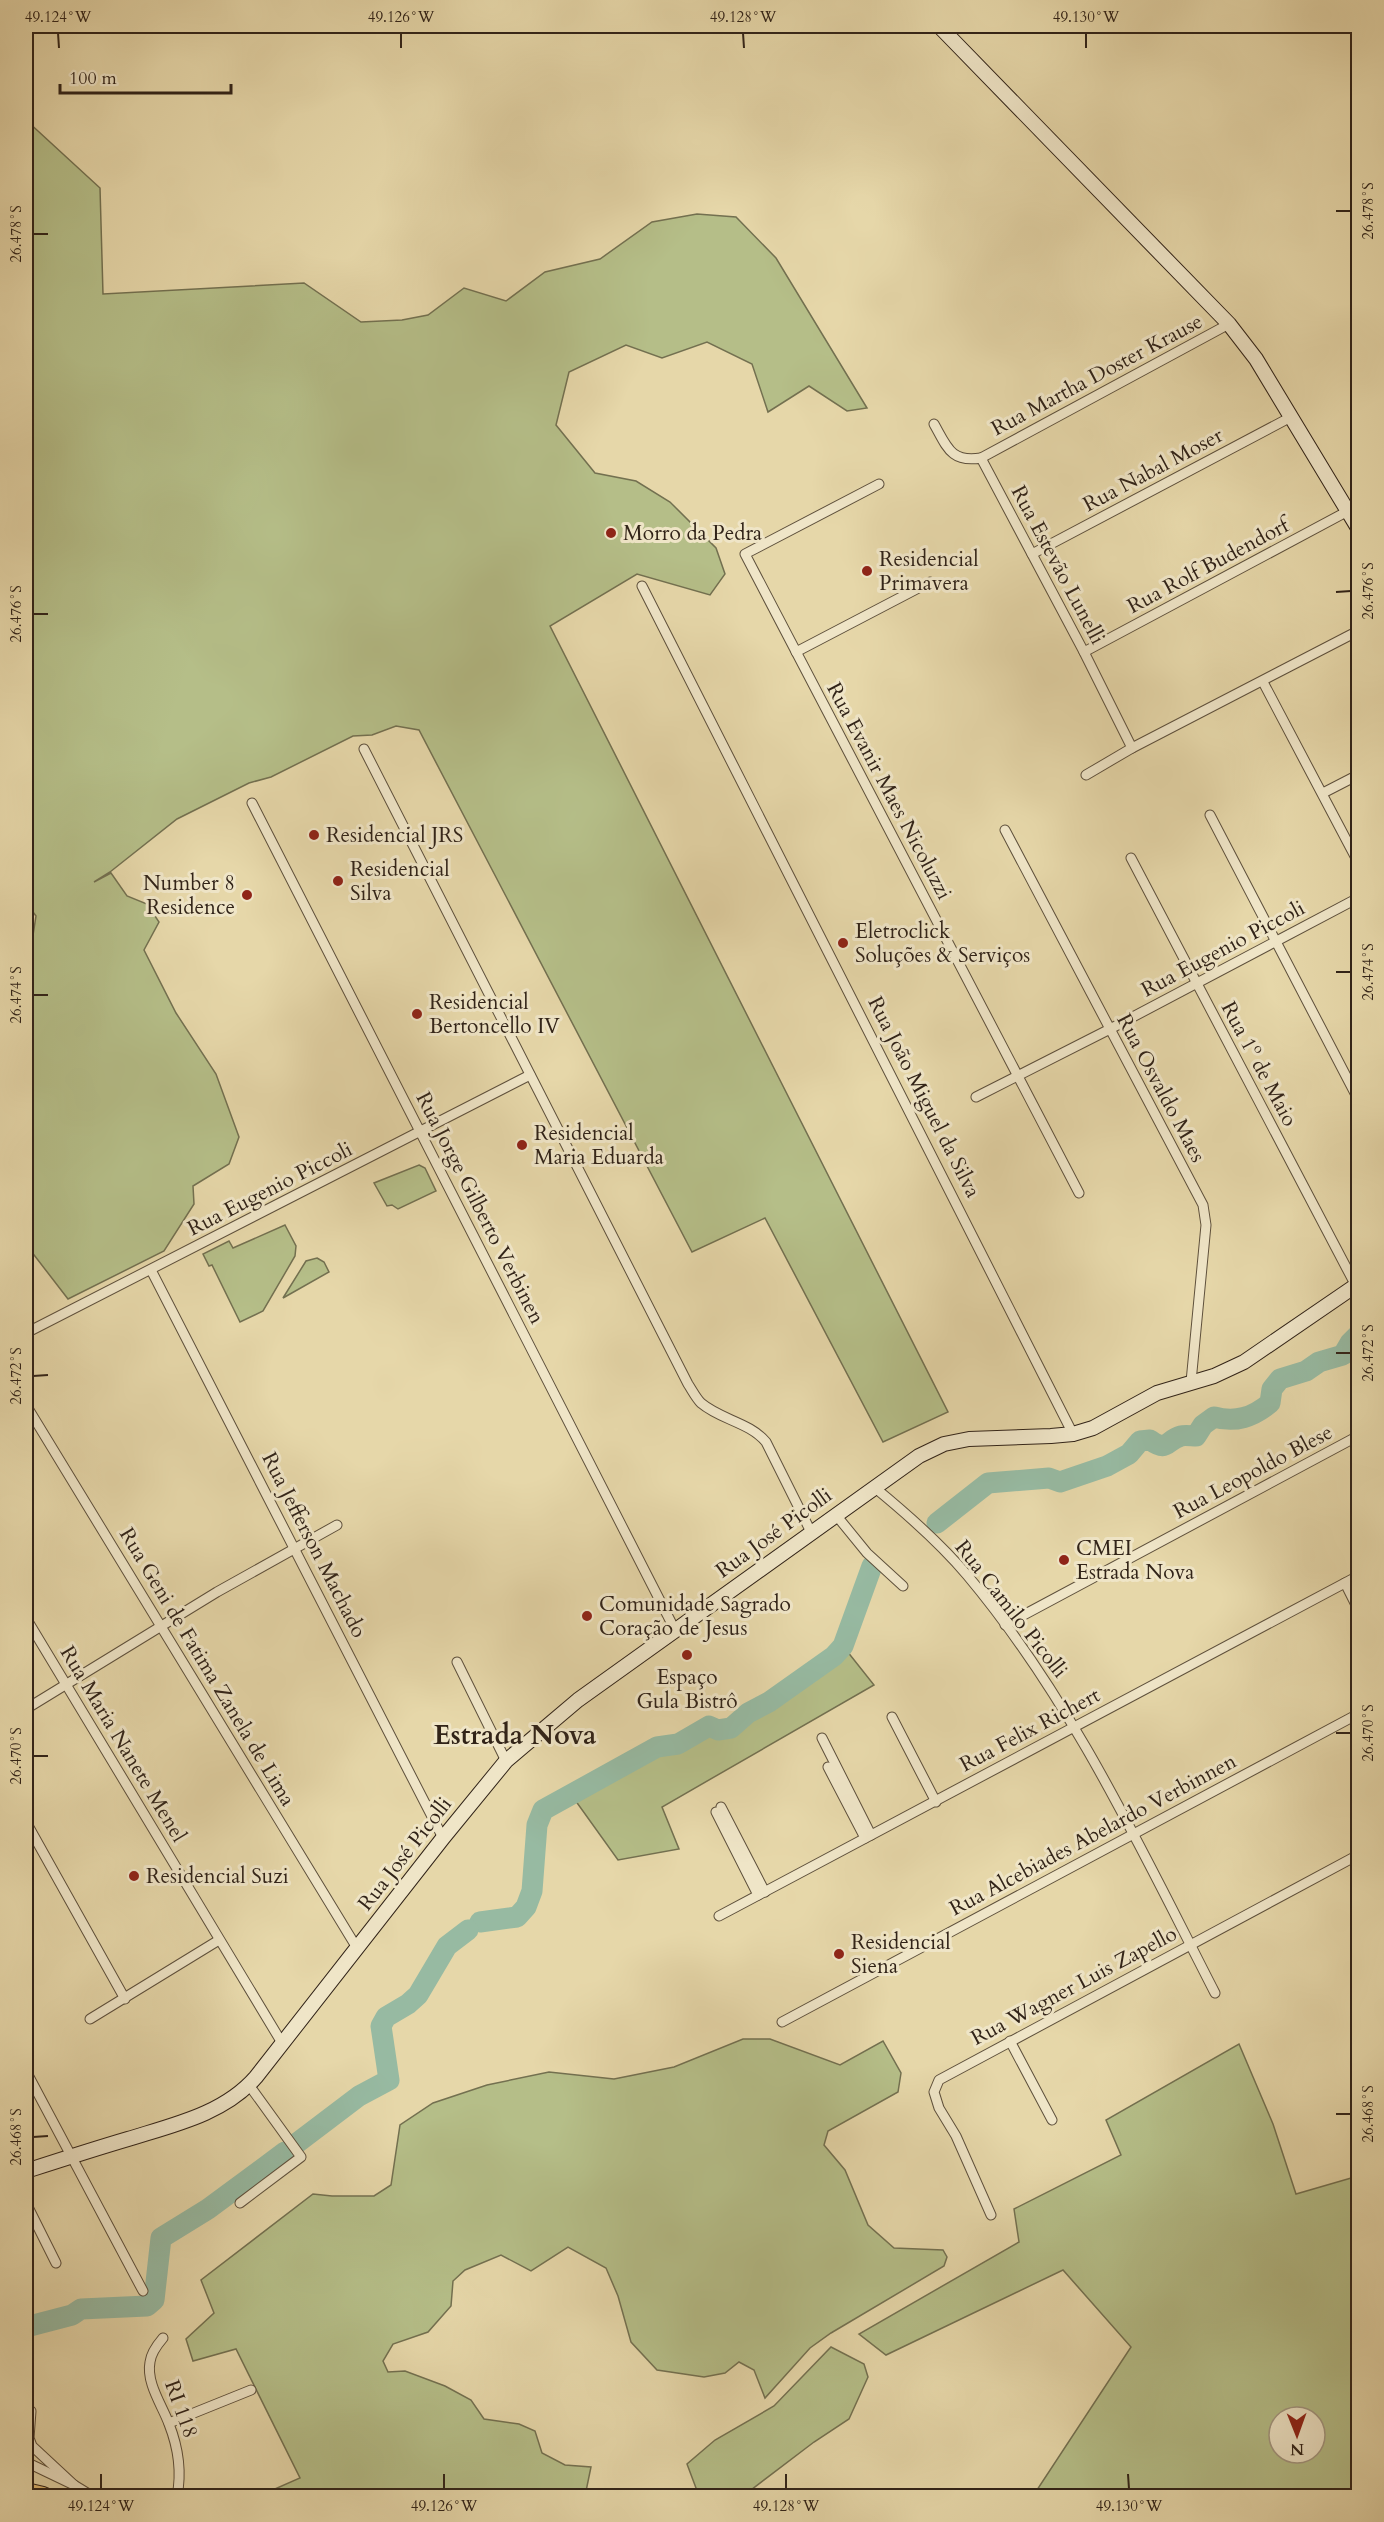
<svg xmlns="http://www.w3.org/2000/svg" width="1384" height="2522" viewBox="0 0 1384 2522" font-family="Cardo,serif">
<rect width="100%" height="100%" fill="#e6d7a9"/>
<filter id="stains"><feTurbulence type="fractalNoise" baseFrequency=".00333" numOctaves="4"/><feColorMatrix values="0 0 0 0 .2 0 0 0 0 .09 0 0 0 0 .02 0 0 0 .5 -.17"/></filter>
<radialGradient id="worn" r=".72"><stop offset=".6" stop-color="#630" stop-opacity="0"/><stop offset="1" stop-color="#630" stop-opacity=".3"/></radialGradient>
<g fill="#b5be88" stroke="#737050" stroke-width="1.5" fill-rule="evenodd">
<polygon points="26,120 100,188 103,294 304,283 361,322 402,320 428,315 464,288 506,301 545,272 600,259 652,222 697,214 736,217 776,258 867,408 847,411 809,386 768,412 752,364 707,342 662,358 626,345 569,372 556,425 595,473 636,481 670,502 716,548 725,574 710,595 637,574 550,626 948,1412 883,1442 765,1218 692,1252 419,730 396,726 372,735 353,736 271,777 249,783 177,819 110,872 94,882 111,873 127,896 147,904 159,922 144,950 176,1013 216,1074 239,1137 229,1164 193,1186 194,1204 164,1251 68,1299 31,1251 26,1254 26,980 36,916 30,908 26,907"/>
<polygon points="419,1165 425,1168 436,1191 398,1209 392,1205 387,1206 374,1183"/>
<polygon points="285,1225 296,1246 295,1256 263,1311 240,1322 212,1265 209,1266 203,1254 229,1241 233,1248"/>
<polygon points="317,1258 324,1262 329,1272 283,1298 306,1261"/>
<path d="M843,1646L874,1685L662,1807L679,1849L618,1860L570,1793L657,1747L678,1744L709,1726C716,1729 724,1732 731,1728C738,1725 742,1717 748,1713C780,1692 818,1675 843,1646Z"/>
<polygon points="743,2039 770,2039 840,2065 883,2041 901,2073 898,2092 828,2131 824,2145 845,2170 868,2225 894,2248 943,2250 947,2257 944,2266 831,2333 810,2348 765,2398 754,2370 739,2362 725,2373 704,2377 657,2370 631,2342 618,2296 606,2268 568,2247 531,2271 501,2255 465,2270 453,2281 451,2306 428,2332 393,2344 383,2361 388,2372 405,2371 445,2386 471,2400 484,2419 519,2424 535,2431 542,2453 565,2465 591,2467 585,2496 602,2492 619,2493 616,2496 259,2496 300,2478 236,2349 193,2361 186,2339 214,2313 201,2280 313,2194 332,2196 374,2196 391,2185 400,2125 433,2103 487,2085 549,2072 614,2079 674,2067"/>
<path d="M1239,2044L1273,2124L1296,2194L1358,2176V2496H1033L1131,2347L1063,2270L886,2355L859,2334L1019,2242L1014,2209L1121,2155L1106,2120ZM1279,2417H1315V2453H1279Z"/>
<polygon points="831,2347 864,2364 868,2377 849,2419 814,2442 743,2496 699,2496 687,2464 715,2440 774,2406"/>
</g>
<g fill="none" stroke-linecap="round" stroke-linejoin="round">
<g stroke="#97baa2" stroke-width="21">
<path d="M937,1523L988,1483L1049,1478L1060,1482L1107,1466L1129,1454L1140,1441L1150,1440C1168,1453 1166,1440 1181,1436C1185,1435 1192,1436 1196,1436L1203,1425L1214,1417C1236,1423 1253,1417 1270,1403L1272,1389L1280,1379L1306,1371L1319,1362L1343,1355L1350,1343L1358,1335"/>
<polyline points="480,1922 517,1917 526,1907 532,1891 537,1825 543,1810 657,1747 678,1744 709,1726 718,1730 731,1728 748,1713 769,1702 834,1656 843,1646 872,1566"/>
<polyline points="297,2143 359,2096 389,2080 381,2026 386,2017 408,2004 418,1995 447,1946 468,1930"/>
<polyline points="26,2327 72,2315 81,2309 147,2306 154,2300 161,2238 208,2209 285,2152"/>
</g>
<g stroke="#5e503c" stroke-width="11">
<g id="street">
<path d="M934,424C947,447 951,463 981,458L1084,652L1132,748"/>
<polyline points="981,458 1229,324"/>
<polyline points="879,484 745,554 1079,1193"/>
<polyline points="1032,554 1291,417"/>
<polyline points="642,586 1073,1434"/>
<polyline points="796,652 930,582"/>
<polyline points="1084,652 1348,511"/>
<polyline points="1263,682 1358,862"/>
<path d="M364,749L688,1384C692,1390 696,1398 701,1403C721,1420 749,1422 766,1442L811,1532"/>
<polyline points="1086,775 1132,748 1358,631"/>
<polyline points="1323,793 1358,775"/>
<polyline points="252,803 675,1630"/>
<polyline points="1210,815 1358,1099"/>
<polyline points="1005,830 1203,1205 1206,1225 1191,1382"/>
<polyline points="1131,858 1356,1286"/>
<polyline points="976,1097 1110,1029 1358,898"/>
<polyline points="151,1270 443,1838"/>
<polyline points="26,1333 530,1075"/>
<polyline points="26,1405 357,1948"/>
<path d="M874,1487C907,1514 940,1543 967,1575C1072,1700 1141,1849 1215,1993"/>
<polyline points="836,1515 867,1553 903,1586"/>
<polyline points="1345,1583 1358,1609"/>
<polyline points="26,1618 282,2043"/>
<polyline points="1005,1625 1358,1436"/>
<polyline points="457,1662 506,1761"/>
<polyline points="26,1709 217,1592 337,1525"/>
<polyline points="892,1717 936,1802"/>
<polyline points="822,1738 871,1835"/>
<polyline points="828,1767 865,1838"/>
<polyline points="721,1807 765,1892"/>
<polyline points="716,1812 758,1895"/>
<polyline points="26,1822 125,1999"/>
<polyline points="719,1916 1358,1576"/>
<polyline points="90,2019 219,1940"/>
<polyline points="782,2022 1358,1714"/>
<polyline points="1010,2041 1052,2120"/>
<polyline points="26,2071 143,2291"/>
<polyline points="26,2203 56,2263"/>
<polyline points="240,2203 301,2157 249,2085"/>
<polyline points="991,2215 956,2136 939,2108 934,2092 939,2080 1358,1855"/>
<path d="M163,2338C157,2345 151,2353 150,2362C146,2383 162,2405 169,2424C178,2447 182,2471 177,2496"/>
<polyline points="31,2411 29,2438 32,2446 74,2485"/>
<polyline points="169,2423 251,2390"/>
<polyline points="26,2462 74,2485 92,2496"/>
</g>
</g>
<g stroke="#312318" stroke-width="16">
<g id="secondary">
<polyline points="939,26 1229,324 1256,359 1358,528"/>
<path d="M26,2171C60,2160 94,2149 128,2139C173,2125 224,2114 256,2077L443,1838L506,1761L578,1700L919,1456L944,1444L969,1439L1051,1436L1073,1434L1093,1428L1157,1393L1214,1376L1244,1362L1358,1284"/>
</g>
</g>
<g stroke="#312318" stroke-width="20">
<polyline id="highway" points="26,2492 43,2496"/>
</g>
<use href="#street" stroke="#efe5c7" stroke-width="9"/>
<use href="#secondary" stroke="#efe5c7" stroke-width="14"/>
<use href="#highway" stroke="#e3bc74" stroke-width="18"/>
</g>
<path fill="none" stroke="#312318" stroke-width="2" d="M58,33L59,48M401,33V48M743,33L744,48M1086,33V48M1336,211H1351M33,234H48M1336,592L1351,591M33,614H48M1336,972H1351M33,995H48M1336,1353H1351M33,1376L48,1375M1336,1733H1351M33,1756H48M1336,2114H1351M33,2137L48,2136M101,2474V2489M444,2474V2489M786,2474V2489M1128,2474L1129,2489"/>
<g fill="#8f2418" stroke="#efe5c7" stroke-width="2">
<circle cx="611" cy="533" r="6"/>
<circle cx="867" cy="571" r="6"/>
<circle cx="314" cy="835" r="6"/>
<circle cx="338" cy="881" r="6"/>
<circle cx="247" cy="895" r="6"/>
<circle cx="843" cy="943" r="6"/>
<circle cx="417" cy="1014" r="6"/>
<circle cx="522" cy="1145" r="6"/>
<circle cx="1064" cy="1560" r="6"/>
<circle cx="587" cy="1616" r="6"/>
<circle cx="687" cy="1655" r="6"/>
<circle cx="134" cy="1876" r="6"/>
<circle cx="839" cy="1954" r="6"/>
</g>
<g text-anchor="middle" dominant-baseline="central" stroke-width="6" stroke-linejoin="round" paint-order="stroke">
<g font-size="21" fill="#312318" stroke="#efe5c7">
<text transform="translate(1097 375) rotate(-28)">Rua Martha Doster Krause</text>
<text transform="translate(1153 470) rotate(-28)">Rua Nabal Moser</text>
<text transform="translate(1058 565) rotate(62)">Rua Estevão Lunelli</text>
<text transform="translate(1208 566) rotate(-28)">Rua Rolf Budendorf</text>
<text transform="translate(889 791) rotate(62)">Rua Evanir Maes Nicoluzzi</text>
<text transform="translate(1223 949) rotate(-28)">Rua Eugenio Piccoli</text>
<text transform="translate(1259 1064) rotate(62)">Rua 1º de Maio</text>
<text transform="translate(1161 1088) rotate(62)">Rua Osvaldo Maes</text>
<text transform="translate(924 1097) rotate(63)">Rua João Miguel da Silva</text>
<text transform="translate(270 1189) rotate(-27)">Rua Eugenio Piccoli</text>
<text transform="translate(480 1208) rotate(63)">Rua Jorge Gilberto Verbinen</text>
<text transform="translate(1253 1472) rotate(-28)">Rua Leopoldo Blese</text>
<text transform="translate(774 1533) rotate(-36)">Rua José Picolli</text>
<text transform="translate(314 1545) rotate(63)">Rua Jefferson Machado</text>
<text transform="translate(1011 1609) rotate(52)">Rua Camilo Picolli</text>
<text transform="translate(207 1667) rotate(59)">Rua Geni de Fatima Zanela de Lima</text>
<text transform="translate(1030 1730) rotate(-28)">Rua Felix Richert</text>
<text transform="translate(123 1744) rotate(59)">Rua Maria Nanete Menel</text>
<text transform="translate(1093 1835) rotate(-28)">Rua Alcebiades Abelardo Verbinnen</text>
<text transform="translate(405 1854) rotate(-52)">Rua José Picolli</text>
<text transform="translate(1074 1986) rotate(-28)">Rua Wagner Luis Zapello</text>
<text transform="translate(181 2409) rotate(70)">RI 118</text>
</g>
<g font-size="21" fill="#312318" stroke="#efe5c7" text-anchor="start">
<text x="623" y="533">Morro da Pedra</text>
<text x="879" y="559">Residencial<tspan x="879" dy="24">Primavera</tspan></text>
<text x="326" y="835">Residencial JRS</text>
<text x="350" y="869">Residencial<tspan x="350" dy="24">Silva</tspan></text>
<text x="235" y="883" text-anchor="end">Number 8<tspan x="235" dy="24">Residence</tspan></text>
<text x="855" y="931">Eletroclick<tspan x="855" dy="24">Soluções &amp; Serviços</tspan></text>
<text x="429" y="1002">Residencial<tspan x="429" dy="24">Bertoncello IV</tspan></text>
<text x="534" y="1133">Residencial<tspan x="534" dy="24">Maria Eduarda</tspan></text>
<text x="1076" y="1548">CMEI<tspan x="1076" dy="24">Estrada Nova</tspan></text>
<text x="599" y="1604">Comunidade Sagrado<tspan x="599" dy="24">Coração de Jesus</tspan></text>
<text x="687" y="1677" text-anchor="middle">Espaço<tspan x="687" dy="24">Gula Bistrô</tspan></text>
<text x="146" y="1876">Residencial Suzi</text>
<text x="851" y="1942">Residencial<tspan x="851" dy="24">Siena</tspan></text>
</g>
<g font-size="27" font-weight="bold" fill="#312318" stroke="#efe5c7">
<text x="515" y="1735">Estrada Nova</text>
</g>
</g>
<rect width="1384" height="2522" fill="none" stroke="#e6d7a9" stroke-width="66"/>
<g transform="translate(1297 2435) rotate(179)"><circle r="28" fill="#efe5c7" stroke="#a39781" stroke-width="1.5"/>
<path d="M0-4.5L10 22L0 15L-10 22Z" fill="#8f2418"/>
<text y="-9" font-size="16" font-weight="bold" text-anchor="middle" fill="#312318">N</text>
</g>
<path d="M60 84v9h171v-9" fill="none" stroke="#312318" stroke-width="3"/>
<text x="69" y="84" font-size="18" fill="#312318" stroke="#efe5c7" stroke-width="4.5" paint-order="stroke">100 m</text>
<rect x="33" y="33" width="1318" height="2456" fill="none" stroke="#312318" stroke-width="2"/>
<g font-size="15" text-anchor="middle" fill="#312318">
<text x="58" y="22">49.124°W</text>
<text x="401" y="22">49.126°W</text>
<text x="743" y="22">49.128°W</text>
<text x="1086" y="22">49.130°W</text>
<text transform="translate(1368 211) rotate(-90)" y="5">26.478°S</text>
<text transform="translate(16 234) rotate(-90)" y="5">26.478°S</text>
<text transform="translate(1368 591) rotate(-90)" y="5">26.476°S</text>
<text transform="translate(16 614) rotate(-90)" y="5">26.476°S</text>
<text transform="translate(1368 972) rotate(-90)" y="5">26.474°S</text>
<text transform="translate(16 995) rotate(-90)" y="5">26.474°S</text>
<text transform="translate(1368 1353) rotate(-90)" y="5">26.472°S</text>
<text transform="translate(16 1376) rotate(-90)" y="5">26.472°S</text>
<text transform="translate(1368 1733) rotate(-90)" y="5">26.470°S</text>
<text transform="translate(16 1756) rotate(-90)" y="5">26.470°S</text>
<text transform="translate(1368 2114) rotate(-90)" y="5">26.468°S</text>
<text transform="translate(16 2137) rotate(-90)" y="5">26.468°S</text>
<text x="101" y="2511">49.124°W</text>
<text x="444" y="2511">49.126°W</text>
<text x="786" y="2511">49.128°W</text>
<text x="1129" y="2511">49.130°W</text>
</g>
<rect width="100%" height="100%" filter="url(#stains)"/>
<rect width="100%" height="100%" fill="url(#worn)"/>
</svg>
